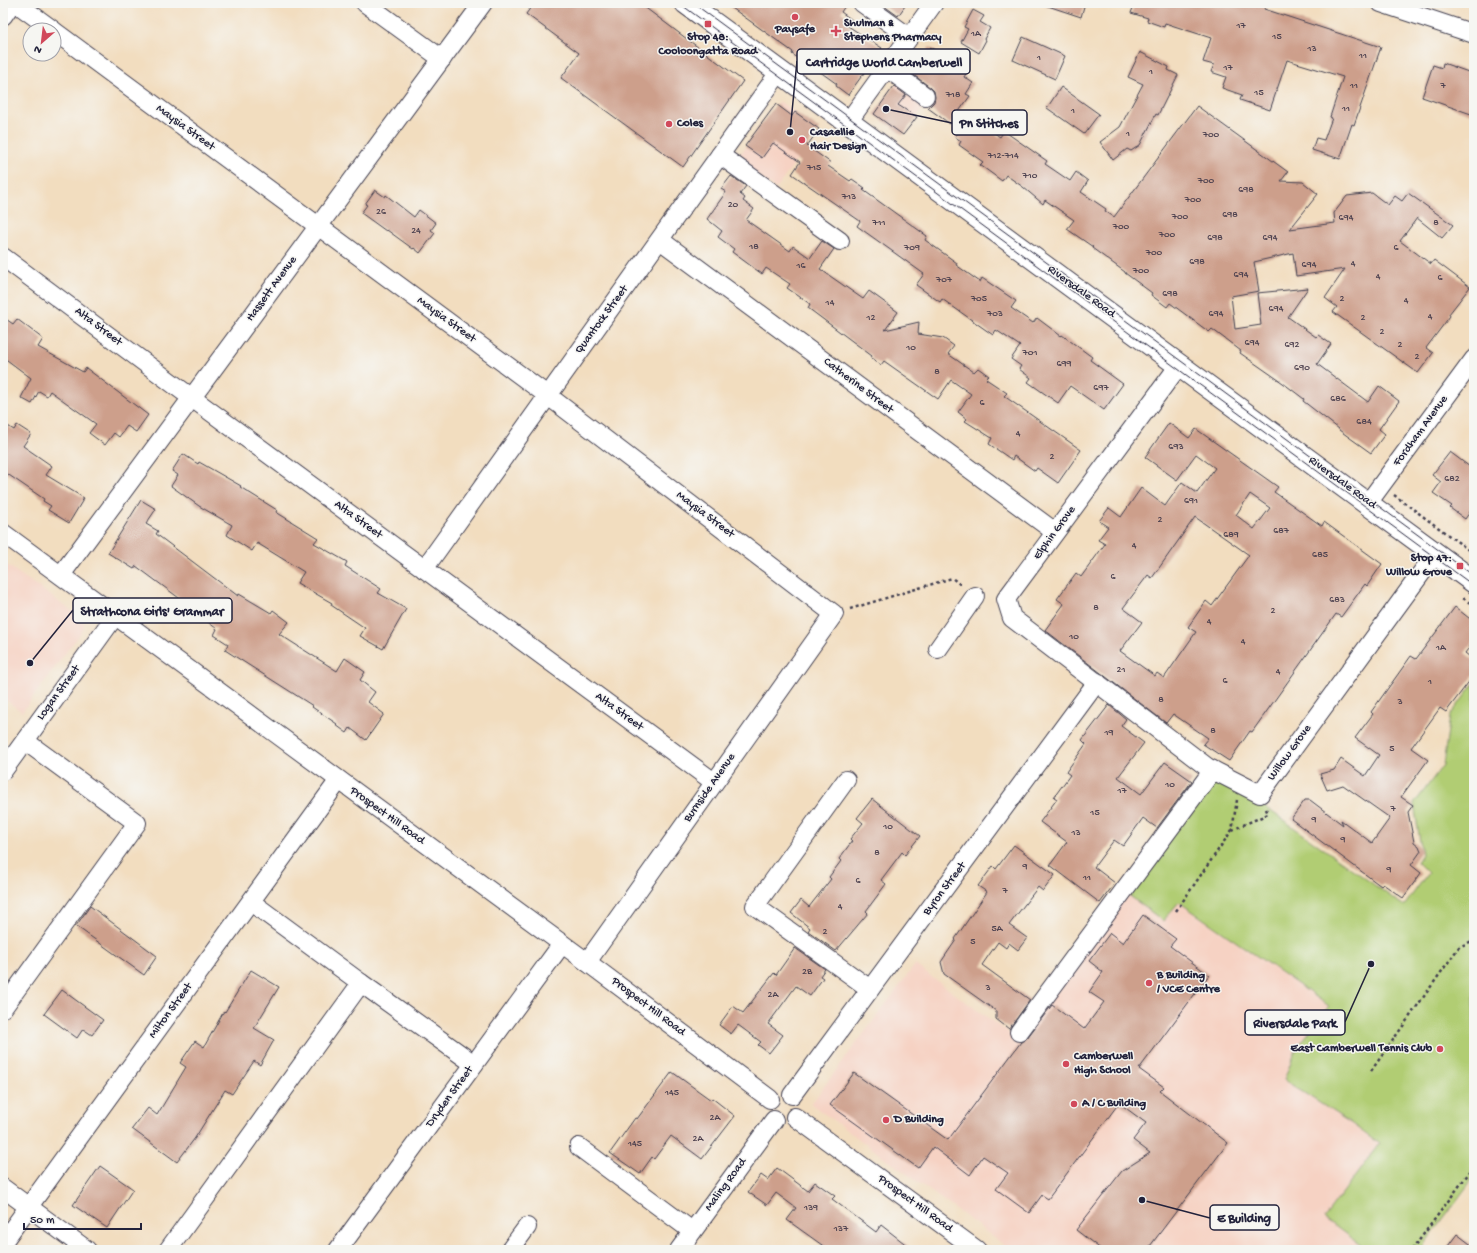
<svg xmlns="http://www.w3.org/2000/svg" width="1477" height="1253" viewBox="0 0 1477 1253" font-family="'Gochi Hand',sans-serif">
<rect width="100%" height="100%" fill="#f6f6f2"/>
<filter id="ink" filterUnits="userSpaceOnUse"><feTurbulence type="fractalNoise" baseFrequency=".025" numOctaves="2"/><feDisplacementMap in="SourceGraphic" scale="8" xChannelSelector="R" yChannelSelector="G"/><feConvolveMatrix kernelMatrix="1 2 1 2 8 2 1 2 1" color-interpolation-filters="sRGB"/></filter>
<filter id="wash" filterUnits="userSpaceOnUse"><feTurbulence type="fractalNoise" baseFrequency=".012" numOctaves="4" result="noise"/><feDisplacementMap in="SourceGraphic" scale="16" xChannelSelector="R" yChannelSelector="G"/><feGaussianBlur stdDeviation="0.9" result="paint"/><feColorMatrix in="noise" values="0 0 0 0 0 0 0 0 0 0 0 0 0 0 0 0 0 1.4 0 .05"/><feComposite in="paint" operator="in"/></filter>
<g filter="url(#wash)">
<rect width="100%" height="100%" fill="#f2ddbf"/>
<g fill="#f6d2c3">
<polygon points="899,80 928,102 903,135 874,114"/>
<polygon points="779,101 819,129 776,189 736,160"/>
<polygon points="3,562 83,619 84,628 22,712 3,698"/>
<polygon points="1126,893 1178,902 1329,1006 1297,1048 1352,1124 1380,1144 1324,1218 1367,1250 1011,1250 811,1104 915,965 1017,1039"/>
</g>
<polygon fill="#b1cd73" stroke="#6a7857" points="1474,683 1474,1177 1420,1250 1367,1250 1324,1218 1379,1144 1352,1124 1284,1080 1297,1048 1329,1006 1179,902 1163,921 1126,893 1216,772 1404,906 1428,873 1417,862 1422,854 1414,804 1443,765 1450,716"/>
<g id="blocks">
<g fill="#cd9f8b" fill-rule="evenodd">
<polygon points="534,3 639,3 743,81 683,167 561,78 579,53 526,14"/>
<polygon points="725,3 847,3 841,12 852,20 848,26 882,48 848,95 836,86 837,84 805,61 804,62 792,54 793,52"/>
<polygon points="880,3 907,3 898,16"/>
<polygon points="1046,3 1085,3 1081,17 1045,5"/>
<polygon points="1135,3 1255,3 1265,6 1264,9 1381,47 1354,125 1352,124 1340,159 1312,150 1316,138 1324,140 1332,118 1330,117 1343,77 1287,60 1270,110 1240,100 1242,95 1222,88 1226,77 1211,72 1214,65 1203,62 1211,38 1165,23 1164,27 1147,21 1148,18 1131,13"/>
<polygon points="973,10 984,16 980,22 990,28 984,39 986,40 979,53 961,42 968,29 964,27"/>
<polygon points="1023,37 1065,56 1055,79 1013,60"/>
<polygon points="930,47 967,72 964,77 973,83 966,94 970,96 950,124 928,108 934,102 935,97 934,91 931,88 911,73"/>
<polygon points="1140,52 1169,67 1168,70 1178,75 1158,115 1156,114 1140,145 1131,151 1127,149 1113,160 1100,142 1120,127 1143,84 1128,77"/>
<polygon points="1443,63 1474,74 1474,115 1422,97 1433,65 1442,68"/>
<polygon points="894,86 906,95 898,105 917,117 903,135 874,114"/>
<polygon points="1061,87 1099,114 1084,134 1047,108"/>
<polygon points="776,104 792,116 795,112 819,129 807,146 831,163 828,166 850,181 852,179 865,188 863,190 927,236 925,240 957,263 956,265 980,282 982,278 1016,301 1011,308 1033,323 1037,318 1061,336 1062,335 1092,357 1090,360 1123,384 1104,410 1070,386 1058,403 1028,382 1031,378 1019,369 1021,366 1011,359 1020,346 996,330 993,335 942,299 940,302 916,285 924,274 857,226 860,221 792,174 800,162 773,143 762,158 745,146"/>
<polygon points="1197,106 1288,172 1281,181 1303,182 1318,194 1290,229 1335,223 1334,213 1347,196 1372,193 1388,205 1395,196 1402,201 1408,193 1453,225 1442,238 1417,218 1400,241 1431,264 1434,260 1470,287 1449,314 1450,316 1426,348 1433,353 1418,373 1333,312 1337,307 1325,298 1345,269 1296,276 1293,253 1254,262 1259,291 1231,296 1235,329 1261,325 1257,293 1308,288 1288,317 1316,337 1318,335 1331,344 1317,364 1368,402 1379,386 1399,401 1379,429 1385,434 1371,453 1339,430 1339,429 1303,401 1304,399 1283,383 1240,353 1241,351 1212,329 1209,332 1170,303 1167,307 1151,295 1152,293 1125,273 1125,272 1092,248 1093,247 1067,229 1074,220 1045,200 1043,204 1023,187 1006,175 1002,181 980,165 983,162 959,145 961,141 955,137 966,121 976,128 980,123 1000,137 1004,131 1047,161 1045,164 1070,181 1076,172 1088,181 1081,192 1106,209 1105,211 1114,217"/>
<polygon points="731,176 746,186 740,194 745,198 743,201 754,209 746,220 790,251 793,246 810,258 822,241 834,249 820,269 863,299 869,291 898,312 885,330 919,322 918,334 943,338 954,346 948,354 974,372 978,368 989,376 986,379 1007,393 1004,396 1081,450 1058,483 1037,468 1035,471 1014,456 1012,460 989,444 992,438 965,421 967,419 958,412 971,394 951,380 938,399 884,361 881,365 871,358 872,356 808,308 810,304 787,288 790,284 766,268 762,274 732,252 734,249 718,237 722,231 707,219 726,192 721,189"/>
<polygon points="375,190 385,197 386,195 414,217 419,210 436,223 431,230 435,233 420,253 414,248 413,249 387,230 386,231 361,213 367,205 365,204"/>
<polygon points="3,317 13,324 17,319 43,339 38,347 83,372 86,368 148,415 136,432 127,426 119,437 114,433 105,445 89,433 96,424 50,391 47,396 39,391 32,404 21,398 31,378 3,357"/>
<polygon points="3,423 14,430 17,425 31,434 23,446 52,466 46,475 84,498 69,523 48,510 51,506 43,501 44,499 3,471"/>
<path d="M1169,423L1189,438L1196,429L1278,487L1274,492L1322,526L1324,522L1382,564L1367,586L1365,584L1341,617L1336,614L1252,732L1250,731L1229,761L1203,744L1208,738L1173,714L1166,723L1045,630L1064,604L1057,599L1076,573L1081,577L1105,544L1098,540L1108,527L1099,521L1109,508L1121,517L1141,488L1165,506L1182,482L1197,493L1215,468L1196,454L1177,480L1145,457ZM1250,494L1270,508L1254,529L1236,515ZM1195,517L1249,555L1212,606L1206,601L1188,627L1196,632L1164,678L1157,673L1155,676L1120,651L1142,622L1123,608L1148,575L1152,578Z"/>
<polygon points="1450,452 1474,470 1474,506 1465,519 1450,508 1452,506 1433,493 1441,482 1432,475"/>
<polygon points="183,454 198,464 199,462 241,486 240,487 277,510 276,512 318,538 314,543 347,562 345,566 381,589 378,593 406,609 383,649 360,636 365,628 331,605 332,603 297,583 304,572 257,543 252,551 227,535 232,525 199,506 171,486 178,475 172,471"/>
<polygon points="141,500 156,509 146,524 158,531 156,534 238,596 239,594 271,613 273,610 289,622 279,634 337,671 345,658 365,672 360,680 375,692 368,702 384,714 366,740 350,728 347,733 336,725 337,724 312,707 313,706 225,650 228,644 214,635 217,629 178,599 179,598 136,566 134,569 108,553"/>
<polygon points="1455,607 1474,622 1474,641 1465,653 1474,660 1474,675 1446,712 1440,708 1411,748 1428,760 1401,797 1413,805 1408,812 1414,842 1419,846 1421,851 1411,865 1421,873 1403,898 1383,884 1381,886 1291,819 1305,800 1310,800 1343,825 1341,820 1372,843 1390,818 1343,785 1327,790 1320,774 1334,770 1341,759 1365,776 1379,755 1355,738 1373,714 1371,712 1411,656 1416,659"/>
<polygon points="1109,705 1126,719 1121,726 1144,743 1118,777 1141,794 1165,762 1192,781 1157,828 1143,818 1123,846 1114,840 1094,867 1115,883 1100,903 1050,865 1067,842 1040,822 1057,799 1054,797 1070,775 1066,772 1086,744 1082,740"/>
<polygon points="872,799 920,836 905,855 902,852 881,880 886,884 866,911 868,913 836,951 808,931 810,928 791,913 801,900 809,907 831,879 829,877 841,861 839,859 852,841 850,839 863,823 857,818"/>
<polygon points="1014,845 1055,875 1043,891 1038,887 1009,925 1027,938 1018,950 1009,943 1006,948 998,942 982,965 1030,1000 1009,1029 996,1019 996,1011 944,974 941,962 956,940 955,939 987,892 978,886 993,866 996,869"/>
<polygon points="90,906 157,956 144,975 76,926"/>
<polygon points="1143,915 1176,939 1170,946 1209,975 1139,1069 1164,1087 1160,1091 1228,1143 1147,1250 1102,1250 1076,1230 1122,1171 1150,1153 1133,1140 1146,1123 1119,1103 1048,1199 1042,1195 1029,1213 996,1189 1008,1173 983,1156 970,1175 933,1147 918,1168 830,1105 854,1073 948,1140 1021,1042 1027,1038 1052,1005 1084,1029 1104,1002 1089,992 1103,972 1089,961 1110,933 1123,943"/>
<polygon points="795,948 825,969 820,976 823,978 810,996 796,986 768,1024 783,1035 769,1053 758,1045 761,1042 738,1025 731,1034 719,1025 733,1006 743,1013 774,973 776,975"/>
<polygon points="251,970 279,987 254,1028 274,1040 260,1065 254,1061 232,1094 225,1090 195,1138 177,1162 132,1129 148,1108 157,1115 186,1067 180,1063 195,1041 204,1047 224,1011 225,1012"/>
<polygon points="62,990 103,1020 92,1035 83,1029 77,1038 44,1014"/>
<polygon points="672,1072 711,1100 712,1098 735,1116 702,1159 671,1136 654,1159 652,1157 640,1174 610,1153 635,1118 637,1119"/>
<polygon points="100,1166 133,1189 107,1228 73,1205"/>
<polygon points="777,1168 808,1191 815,1182 835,1196 832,1199 876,1232 881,1225 913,1250 829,1250 787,1220 796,1208 776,1193 767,1205 748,1192 761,1175 768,1180"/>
<polygon points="1457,1234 1474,1247 1474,1250 1445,1250"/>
</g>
</g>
</g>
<g filter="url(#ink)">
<use href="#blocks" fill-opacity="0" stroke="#413e4f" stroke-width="1"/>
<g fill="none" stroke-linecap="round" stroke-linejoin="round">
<g stroke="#413e4f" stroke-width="20">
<g id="minor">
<polyline points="16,3 53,30"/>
<polyline points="365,3 442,59"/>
<polyline points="862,3 909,37"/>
<polyline points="1381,3 1474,34"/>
<polyline points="3,16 12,3"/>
<polyline points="54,31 547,395 834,614 587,962"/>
<polyline points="887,68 925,96"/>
<polyline points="848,122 934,3"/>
<polyline points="720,155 840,241"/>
<polyline points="660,240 1055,532"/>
<polyline points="3,257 192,398 714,782"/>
<polyline points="1180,364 1006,599 1012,618 1207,767 1260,794 1436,553"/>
<polyline points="1368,503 1474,359"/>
<polyline points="3,533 587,962 770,1099"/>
<polyline points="424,569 780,71"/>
<polyline points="61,575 483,3"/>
<polyline points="938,649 975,596"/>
<polyline points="3,771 115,616"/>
<polyline points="846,780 755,906 870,989"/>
<polyline points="361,983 474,1064"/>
<polyline points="3,1008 137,823 25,741"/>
<polyline points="1019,1032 1213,770"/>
<polyline points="792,1095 1097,682"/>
<polyline points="795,1117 977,1250"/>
<polyline points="579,1147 692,1231"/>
<polyline points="3,1188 87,1250"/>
<polyline points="3,1242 339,780"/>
<polyline points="168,1250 361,983 251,902"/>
<polyline points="338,1250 562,944"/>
<polyline points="510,1250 527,1227"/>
<polyline points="679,1250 774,1120"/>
</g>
</g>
<g stroke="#413e4f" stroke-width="24">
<polyline id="major" points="686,3 1474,582"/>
</g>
<g stroke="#413e4f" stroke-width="2.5" stroke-dasharray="3 3" stroke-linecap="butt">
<polyline points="1394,495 1474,554"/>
<polyline points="1463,598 1474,606"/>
<polyline points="850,609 952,578 962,586"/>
<polyline points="1232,830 1268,814 1266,809"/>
<polyline points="1176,911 1232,830 1237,800"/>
<polyline points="1371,1071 1459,947 1474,940"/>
<polyline points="1412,1250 1474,1166"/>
</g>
<use href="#minor" stroke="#fff" stroke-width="18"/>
<use href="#major" stroke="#fff" stroke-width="22"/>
<g stroke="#22223b" stroke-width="1">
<polyline points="679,3 1474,586"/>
<polyline points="693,3 1474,576"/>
</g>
</g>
</g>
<g fill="#d1495b" stroke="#f6f6f2" stroke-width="1.5">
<circle cx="795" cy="17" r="4"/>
<rect x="704" y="20" width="8" height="8" rx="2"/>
<path d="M834 25h4v4h4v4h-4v4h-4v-4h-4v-4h4z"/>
<circle cx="669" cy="124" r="4"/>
<circle cx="802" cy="140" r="4"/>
<rect x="1456" y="562" width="8" height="8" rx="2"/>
<circle cx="1149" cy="983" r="4"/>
<circle cx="1440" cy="1049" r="4"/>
<circle cx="1066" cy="1064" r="4"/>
<circle cx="1074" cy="1104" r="4"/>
<circle cx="886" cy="1120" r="4"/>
</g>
<g text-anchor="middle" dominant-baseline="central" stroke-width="3" stroke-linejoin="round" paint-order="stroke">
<g font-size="10" fill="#4d414f">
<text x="1241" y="26">17</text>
<text x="976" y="34">1A</text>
<text x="1277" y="37">15</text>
<text x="1312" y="49">13</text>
<text x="1363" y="56">11</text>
<text x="1039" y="58">1</text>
<text x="1228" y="68">17</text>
<text x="1151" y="72">1</text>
<text x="1354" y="86">11</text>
<text x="1443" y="86">7</text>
<text x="1259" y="93">15</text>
<text x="953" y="95">718</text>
<text x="1346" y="109">11</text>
<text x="1073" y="111">1</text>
<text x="1128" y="134">1</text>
<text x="1211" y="135">700</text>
<text x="1003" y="156">712-714</text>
<text x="814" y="168">715</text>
<text x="1030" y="176">710</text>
<text x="1206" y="181">700</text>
<text x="1246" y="190">698</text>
<text x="849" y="197">713</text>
<text x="1193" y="200">700</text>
<text x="733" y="205">20</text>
<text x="381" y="212">26</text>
<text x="1230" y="215">698</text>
<text x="1180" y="217">700</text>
<text x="1346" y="218">694</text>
<text x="879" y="223">711</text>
<text x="1436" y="223">8</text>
<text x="1121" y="227">700</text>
<text x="416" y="231">24</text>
<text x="1167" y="235">700</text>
<text x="1215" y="238">698</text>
<text x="1270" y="238">694</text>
<text x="754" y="247">18</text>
<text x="912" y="248">709</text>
<text x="1396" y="248">6</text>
<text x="1154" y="253">700</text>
<text x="1197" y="262">698</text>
<text x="1353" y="264">4</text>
<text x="1309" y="265">694</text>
<text x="801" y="266">16</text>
<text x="1141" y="271">700</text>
<text x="1241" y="275">694</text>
<text x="1378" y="277">4</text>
<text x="1440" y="278">6</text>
<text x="944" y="280">707</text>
<text x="1170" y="294">698</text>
<text x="979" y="299">705</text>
<text x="1342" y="299">2</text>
<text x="1406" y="301">4</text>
<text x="830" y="303">14</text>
<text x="1276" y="309">694</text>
<text x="995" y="314">703</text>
<text x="1216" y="314">694</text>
<text x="1430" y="317">4</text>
<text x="871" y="318">12</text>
<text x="1363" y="318">2</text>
<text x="1382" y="332">2</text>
<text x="1252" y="343">694</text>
<text x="1292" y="345">692</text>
<text x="1400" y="345">2</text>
<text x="911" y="348">10</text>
<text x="1030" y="353">701</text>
<text x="1417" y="357">2</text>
<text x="1064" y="364">699</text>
<text x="1302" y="368">690</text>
<text x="937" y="372">8</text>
<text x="1101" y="388">697</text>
<text x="1338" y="399">686</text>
<text x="982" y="403">6</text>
<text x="1364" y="422">684</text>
<text x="1018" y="434">4</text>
<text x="1176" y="447">693</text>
<text x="1052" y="457">2</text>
<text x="1452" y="479">682</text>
<text x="1191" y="501">691</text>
<text x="1160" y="520">2</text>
<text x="1281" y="531">687</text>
<text x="1231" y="535">689</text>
<text x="1134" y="546">4</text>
<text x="1320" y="555">685</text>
<text x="1113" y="577">6</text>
<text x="1337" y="600">683</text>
<text x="1096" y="608">8</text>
<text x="1273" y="611">2</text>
<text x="1209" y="622">4</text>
<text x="1074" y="637">10</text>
<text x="1243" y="642">4</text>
<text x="1441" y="648">1A</text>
<text x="1121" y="670">21</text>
<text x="1278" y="672">4</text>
<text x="1225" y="681">6</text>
<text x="1430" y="682">1</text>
<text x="1161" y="700">8</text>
<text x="1400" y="702">3</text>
<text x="1213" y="731">8</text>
<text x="1109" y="733">19</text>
<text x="1392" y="749">5</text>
<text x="1170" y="785">10</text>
<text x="1122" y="791">17</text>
<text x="1393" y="809">7</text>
<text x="1095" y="813">15</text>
<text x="1314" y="820">9</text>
<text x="888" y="827">10</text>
<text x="1076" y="833">13</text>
<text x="1343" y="840">9</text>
<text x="877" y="853">8</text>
<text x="1025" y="867">9</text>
<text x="1389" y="870">9</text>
<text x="1087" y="878">11</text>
<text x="858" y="881">6</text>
<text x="1005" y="891">7</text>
<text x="840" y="907">4</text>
<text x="997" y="929">5A</text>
<text x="825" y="932">2</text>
<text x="973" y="942">5</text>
<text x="807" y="972">2B</text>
<text x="988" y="988">3</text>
<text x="773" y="995">2A</text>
<text x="672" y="1093">145</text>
<text x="715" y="1118">2A</text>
<text x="698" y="1139">2A</text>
<text x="635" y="1144">145</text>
<text x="811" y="1208">139</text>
<text x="841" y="1229">137</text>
</g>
<g font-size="12" font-weight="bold" fill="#22223b" stroke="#f6f6f2" text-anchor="start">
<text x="844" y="24">Shulman &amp;<tspan x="844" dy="14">Stephens Pharmacy</tspan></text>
<text x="795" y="30" text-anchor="middle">Paysafe</text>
<text x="708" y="38" text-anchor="middle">Stop 48:<tspan x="708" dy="14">Cooloongatta Road</tspan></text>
<text x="677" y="124">Coles</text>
<text x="810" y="133">Casaellie<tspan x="810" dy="14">Hair Design</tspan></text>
<text x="1452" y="559" text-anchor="end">Stop 47:<tspan x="1452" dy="14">Willow Grove</tspan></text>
<text x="1157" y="976">B Building<tspan x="1157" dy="14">/ VCE Centre</tspan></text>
<text x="1432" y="1049" text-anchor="end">East Camberwell Tennis Club</text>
<text x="1074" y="1057">Camberwell<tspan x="1074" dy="14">High School</tspan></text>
<text x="1082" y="1104">A / C Building</text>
<text x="894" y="1120">D Building</text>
</g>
<g font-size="12" fill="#22223b" stroke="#f6f6f2">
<text transform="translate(185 128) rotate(36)">Maysia Street</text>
<text transform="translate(272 289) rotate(-54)">Hassett Avenue</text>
<text transform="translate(1081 292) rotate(36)">Riversdale Road</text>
<text transform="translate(446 320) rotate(36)">Maysia Street</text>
<text transform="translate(602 320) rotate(-54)">Quantock Street</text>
<text transform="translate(98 327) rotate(37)">Alta Street</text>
<text transform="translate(858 386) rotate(37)">Catherine Street</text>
<text transform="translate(1421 431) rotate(-54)">Fordham Avenue</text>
<text transform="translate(1342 483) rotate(36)">Riversdale Road</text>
<text transform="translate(705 515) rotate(37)">Maysia Street</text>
<text transform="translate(358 520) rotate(36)">Alta Street</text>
<text transform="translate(1055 533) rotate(-54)">Elphin Grove</text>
<text transform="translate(59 693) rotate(-54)">Logan Street</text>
<text transform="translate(619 712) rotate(36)">Alta Street</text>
<text transform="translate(1290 753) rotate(-54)">Willow Grove</text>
<text transform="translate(710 788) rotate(-55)">Burnside Avenue</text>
<text transform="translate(387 816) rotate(36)">Prospect Hill Road</text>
<text transform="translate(945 889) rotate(-53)">Byron Street</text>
<text transform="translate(648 1007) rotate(37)">Prospect Hill Road</text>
<text transform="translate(171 1011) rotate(-54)">Milton Street</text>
<text transform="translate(450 1097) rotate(-54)">Dryden Street</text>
<text transform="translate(726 1185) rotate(-54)">Maling Road</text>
<text transform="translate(915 1204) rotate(36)">Prospect Hill Road</text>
</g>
</g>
<path fill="none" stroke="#22223b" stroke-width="1.5" d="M790 132L797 61M886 109L952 123M30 663L73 610M1371 964L1345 1022M1142 1200L1210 1218"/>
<g fill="#22223b" stroke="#f6f6f2" stroke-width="1.5">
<circle cx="790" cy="132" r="4"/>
<circle cx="886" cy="109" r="4"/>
<circle cx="30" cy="663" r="4"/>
<circle cx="1371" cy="964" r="4"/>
<circle cx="1142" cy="1200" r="4"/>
</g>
<g fill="#f6f6f2" stroke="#22223b" stroke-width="1.5">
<rect x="797" y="49" width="173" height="25" rx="4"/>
<rect x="952" y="110" width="75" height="25" rx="4"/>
<rect x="73" y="598" width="159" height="25" rx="4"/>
<rect x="1245" y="1010" width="100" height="25" rx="4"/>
<rect x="1210" y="1205" width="69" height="25" rx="4"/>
</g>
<g font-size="13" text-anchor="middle" font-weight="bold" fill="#22223b">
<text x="884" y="66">Cartridge World Camberwell</text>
<text x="989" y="127">Pn Stitches</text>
<text x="152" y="615">Strathcona Girls' Grammar</text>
<text x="1295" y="1027">Riversdale Park</text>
<text x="1244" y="1222">E Building</text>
</g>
<rect width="1477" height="1253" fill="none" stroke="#f6f6f2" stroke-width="16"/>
<g transform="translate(42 42) rotate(208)"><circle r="19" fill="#f6f6f2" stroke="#a1a1a9"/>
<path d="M0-3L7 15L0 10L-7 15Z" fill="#d1495b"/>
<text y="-6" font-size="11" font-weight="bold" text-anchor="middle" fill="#22223b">N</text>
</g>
<path d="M24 1223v6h117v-6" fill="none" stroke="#22223b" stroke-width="2"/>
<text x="30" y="1223" font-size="12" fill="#22223b" stroke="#f6f6f2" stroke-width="3" paint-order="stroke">50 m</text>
</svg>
